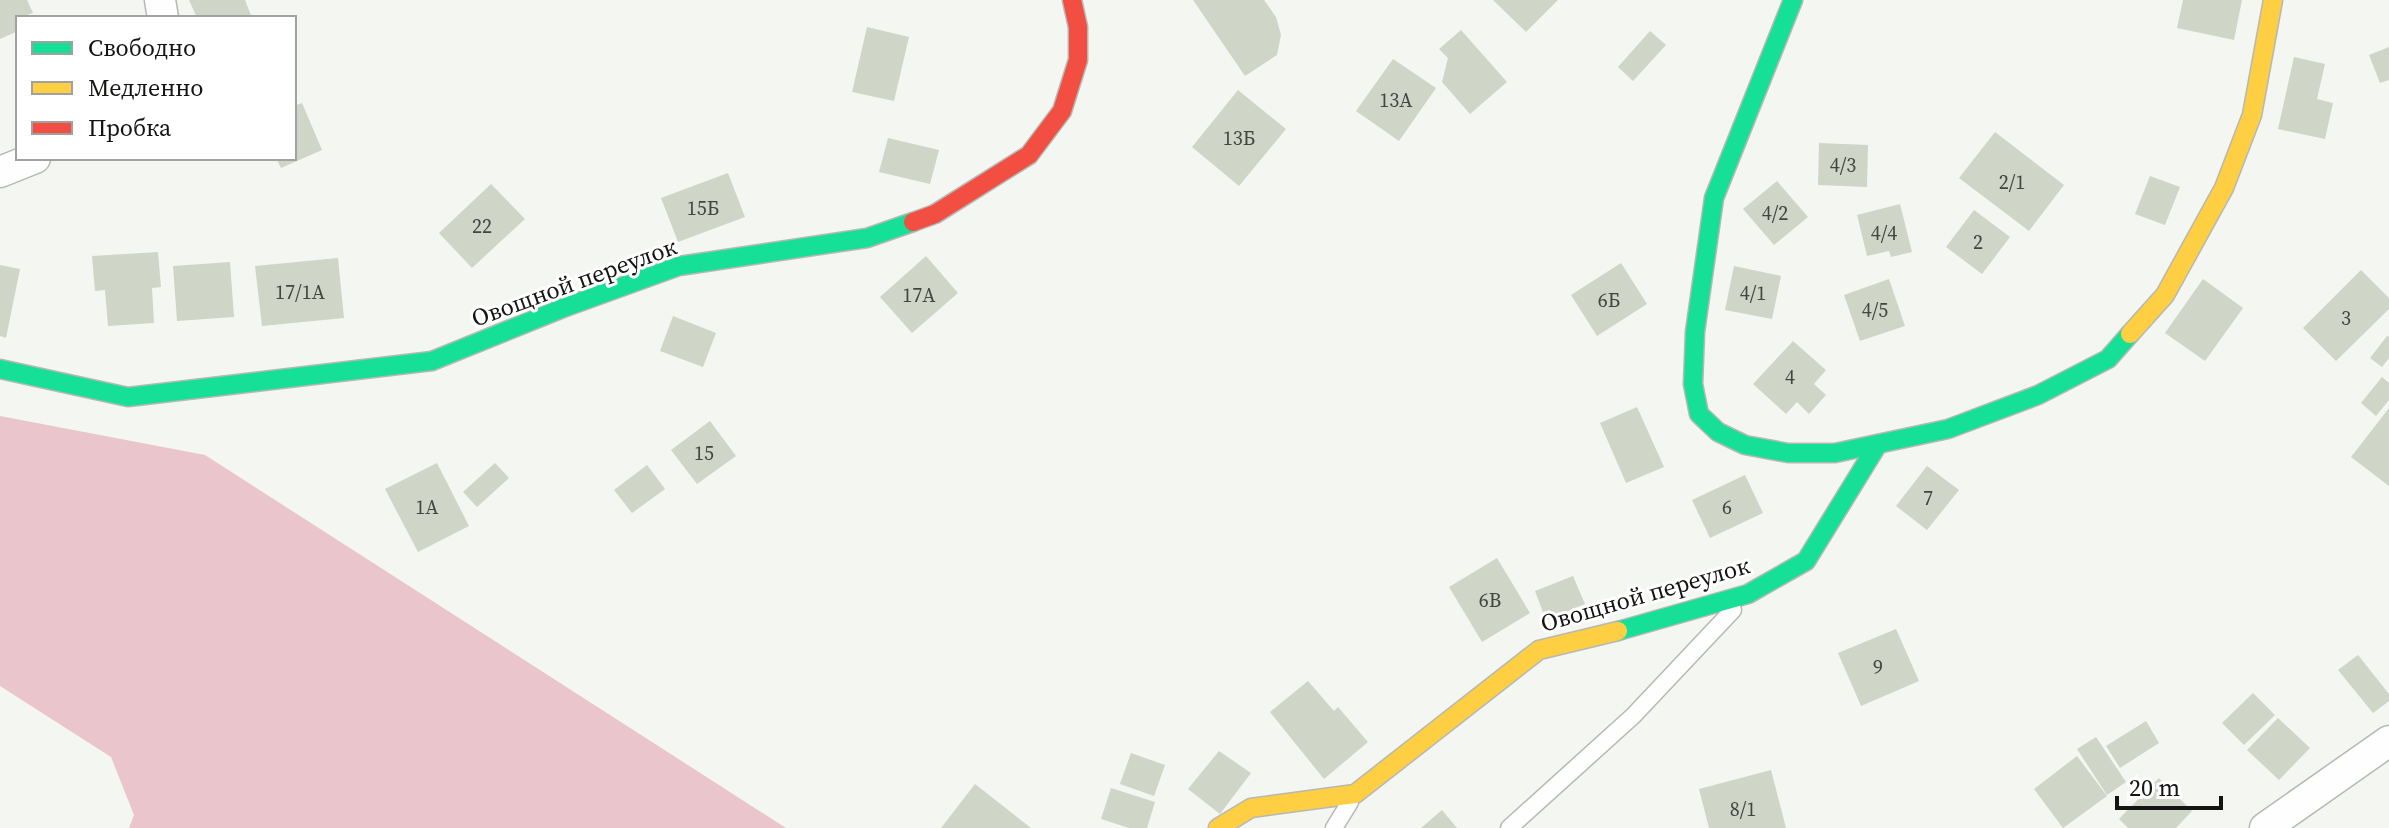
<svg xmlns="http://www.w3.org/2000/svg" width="2389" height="828" viewBox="0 0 2389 828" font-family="'Source Serif 4',serif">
<rect width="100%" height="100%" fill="#f4f6f1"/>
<polygon fill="#ebc5cc" points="0,416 205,455 786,828 129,828 134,815 111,757 0,686"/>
<g fill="#cfd5c7">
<polygon points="0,0 27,0 33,13 18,18 18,31 0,39"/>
<polygon points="189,0 245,0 252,18 197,18"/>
<polygon points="1193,0 1264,0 1276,17 1281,35 1277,55 1245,76"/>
<polygon points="1493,0 1558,0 1526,32"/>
<polygon points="2183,0 2242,0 2234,40 2177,28"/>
<polygon points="867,27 909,37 894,101 852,92"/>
<polygon points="1461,30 1507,82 1470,114 1442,82 1448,58 1439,49"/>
<polygon points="1650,31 1666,45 1633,81 1618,67"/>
<polygon points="2389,47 2389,80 2380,83 2369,55"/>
<polygon points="2294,57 2325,64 2317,99 2333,103 2325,139 2278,129"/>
<polygon points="1393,59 1436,88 1399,141 1356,111"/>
<polygon points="1238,90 1286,129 1239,186 1192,147"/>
<polygon points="302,103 322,150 281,168 276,158 294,158 294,106"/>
<polygon points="1995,132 2064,185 2029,231 1959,178"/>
<polygon points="888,138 939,150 930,184 879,172"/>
<polygon points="1819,143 1868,145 1867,187 1818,185"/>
<polygon points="728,173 745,217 678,242 661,198"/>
<polygon points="2150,176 2180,187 2165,225 2135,214"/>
<polygon points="1777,181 1808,217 1774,245 1743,209"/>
<polygon points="491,184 525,219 472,268 439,233"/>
<polygon points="1900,204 1912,252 1891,257 1889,251 1867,256 1857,215"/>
<polygon points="1974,210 2010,237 1982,274 1946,247"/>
<polygon points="158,252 161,287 152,288 154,323 108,326 105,290 95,291 92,256"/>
<polygon points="926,256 958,293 912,333 880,297"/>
<polygon points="338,258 344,318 262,326 255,266"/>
<polygon points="230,262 234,317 177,321 173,266"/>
<polygon points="1621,263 1647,304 1597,336 1571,295"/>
<polygon points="0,265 20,269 6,338 0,336"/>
<polygon points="1734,266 1781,276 1772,319 1725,310"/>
<polygon points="2361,270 2389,298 2389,309 2336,361 2303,328"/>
<polygon points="1889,279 1905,326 1860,341 1844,295"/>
<polygon points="2203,279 2243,308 2205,361 2165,333"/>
<polygon points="673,316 716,333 703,367 660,351"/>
<polygon points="2387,336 2389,337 2389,358 2382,367 2370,358"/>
<polygon points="1793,341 1826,370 1814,384 1826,395 1809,414 1797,402 1786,414 1753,384"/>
<polygon points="2382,377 2389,383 2389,400 2376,416 2361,403"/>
<polygon points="1637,407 1664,467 1626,483 1600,423"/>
<polygon points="2389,408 2389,486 2351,457"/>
<polygon points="710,421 736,456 697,484 671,450"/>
<polygon points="437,463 469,526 418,552 385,489"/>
<polygon points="495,463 509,478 477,507 463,492"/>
<polygon points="647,465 665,489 632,513 614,490"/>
<polygon points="1927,466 1959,490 1927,530 1896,506"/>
<polygon points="1745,475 1763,513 1710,538 1692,500"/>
<polygon points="1497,558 1530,613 1482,642 1449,587"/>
<polygon points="1573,576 1585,604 1546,620 1535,591"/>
<polygon points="1896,629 1919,681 1861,706 1838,653"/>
<polygon points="2358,655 2389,694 2389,701 2373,713 2338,670"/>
<polygon points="1308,681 1334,711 1338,707 1368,742 1324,779 1270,712"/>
<polygon points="2253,693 2275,715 2244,745 2222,723"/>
<polygon points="2278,718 2310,748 2279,780 2247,750"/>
<polygon points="2146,721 2159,743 2120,768 2106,746"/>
<polygon points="2096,737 2126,782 2107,795 2077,749"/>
<polygon points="1219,751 1251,773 1220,814 1188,789"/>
<polygon points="1131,753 1165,765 1154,796 1120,784"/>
<polygon points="2077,756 2107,796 2063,828 2034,789"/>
<polygon points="1771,770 1786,828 1709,828 1699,789"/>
<polygon points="2159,778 2192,811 2176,828 2128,828 2119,819"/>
<polygon points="975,784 1031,828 941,828"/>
<polygon points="1111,788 1155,802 1147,828 1129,828 1101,819"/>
<polygon points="1442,810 1457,828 1421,828"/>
</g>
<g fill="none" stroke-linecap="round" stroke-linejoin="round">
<g stroke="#b6b8b4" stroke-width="19">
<g id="lane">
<polyline points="1334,828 1350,802"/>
<polyline points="1509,828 1633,716 1733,610"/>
</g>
</g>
<g stroke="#b6b8b4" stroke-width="33">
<g id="street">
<polyline points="160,0 163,18"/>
<polyline points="0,172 35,158"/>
<polyline points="2265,828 2389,741"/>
</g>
</g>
<g stroke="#b6b8b4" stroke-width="21">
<g id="fast">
<polyline points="1793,0 1714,198 1695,332 1693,384 1699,414 1718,432 1745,445 1788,453 1835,453 1948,429 2038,395 2108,359 2130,334"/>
<polyline points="0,369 128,397 432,361 563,308 679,266 867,238 913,222"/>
<polyline points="1618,631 1748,594 1806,561 1878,444"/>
</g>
</g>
<g stroke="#b6b8b4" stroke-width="21">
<g id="slow">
<polyline points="2130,334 2165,295 2224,188 2252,115 2273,0"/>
<polyline points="1218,828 1251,808 1355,794 1539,650 1618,631"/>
</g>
</g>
<g stroke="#b6b8b4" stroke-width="21">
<polyline id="jam" points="913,222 935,214 1029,155 1062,111 1078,60 1078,27 1072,0"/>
</g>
<use href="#lane" stroke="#fdfefd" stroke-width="16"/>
<use href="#street" stroke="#fdfefd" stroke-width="30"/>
<use href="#fast" stroke="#16e098" stroke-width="18"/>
<use href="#slow" stroke="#ffcf43" stroke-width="18"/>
<use href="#jam" stroke="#f24e42" stroke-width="18"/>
</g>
<g text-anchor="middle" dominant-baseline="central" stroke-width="6" stroke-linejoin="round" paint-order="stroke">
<g font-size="20" fill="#434540">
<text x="1396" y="100">13А</text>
<text x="1239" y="138">13Б</text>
<text x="1843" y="165">4/3</text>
<text x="2012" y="182">2/1</text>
<text x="703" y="208">15Б</text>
<text x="1775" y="213">4/2</text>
<text x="482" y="226">22</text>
<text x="1884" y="233">4/4</text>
<text x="1978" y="242">2</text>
<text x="300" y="292">17/1А</text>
<text x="1753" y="293">4/1</text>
<text x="919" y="295">17А</text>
<text x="1609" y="300">6Б</text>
<text x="1875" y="310">4/5</text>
<text x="2346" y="318">3</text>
<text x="1790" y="377">4</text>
<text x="704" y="453">15</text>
<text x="1928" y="498">7</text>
<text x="427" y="507">1А</text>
<text x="1727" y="507">6</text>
<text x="1490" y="600">6В</text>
<text x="1878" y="667">9</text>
<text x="1743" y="809">8/1</text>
</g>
<g font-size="24" fill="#141513" stroke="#fff">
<text transform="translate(574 282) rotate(-20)">Овощной переулок</text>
<text transform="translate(1645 594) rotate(-16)">Овощной переулок</text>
</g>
</g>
<rect x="16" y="16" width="280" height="144" fill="#ffffff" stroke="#a1a1a1" stroke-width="2"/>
<rect x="32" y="42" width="40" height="12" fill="#16e098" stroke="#a1a1a1" stroke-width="2"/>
<text x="88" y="56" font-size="24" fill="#141513">Свободно</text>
<rect x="32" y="82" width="40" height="12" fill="#ffcf43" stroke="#a1a1a1" stroke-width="2"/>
<text x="88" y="96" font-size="24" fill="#141513">Медленно</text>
<rect x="32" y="122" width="40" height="12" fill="#f24e42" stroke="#a1a1a1" stroke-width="2"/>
<text x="88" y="136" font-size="24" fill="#141513">Пробка</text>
<path d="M2117 796v12h104v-12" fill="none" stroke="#141513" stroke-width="4"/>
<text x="2129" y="796" font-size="24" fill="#141513" stroke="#ffffff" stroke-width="6" paint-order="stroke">20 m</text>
</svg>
